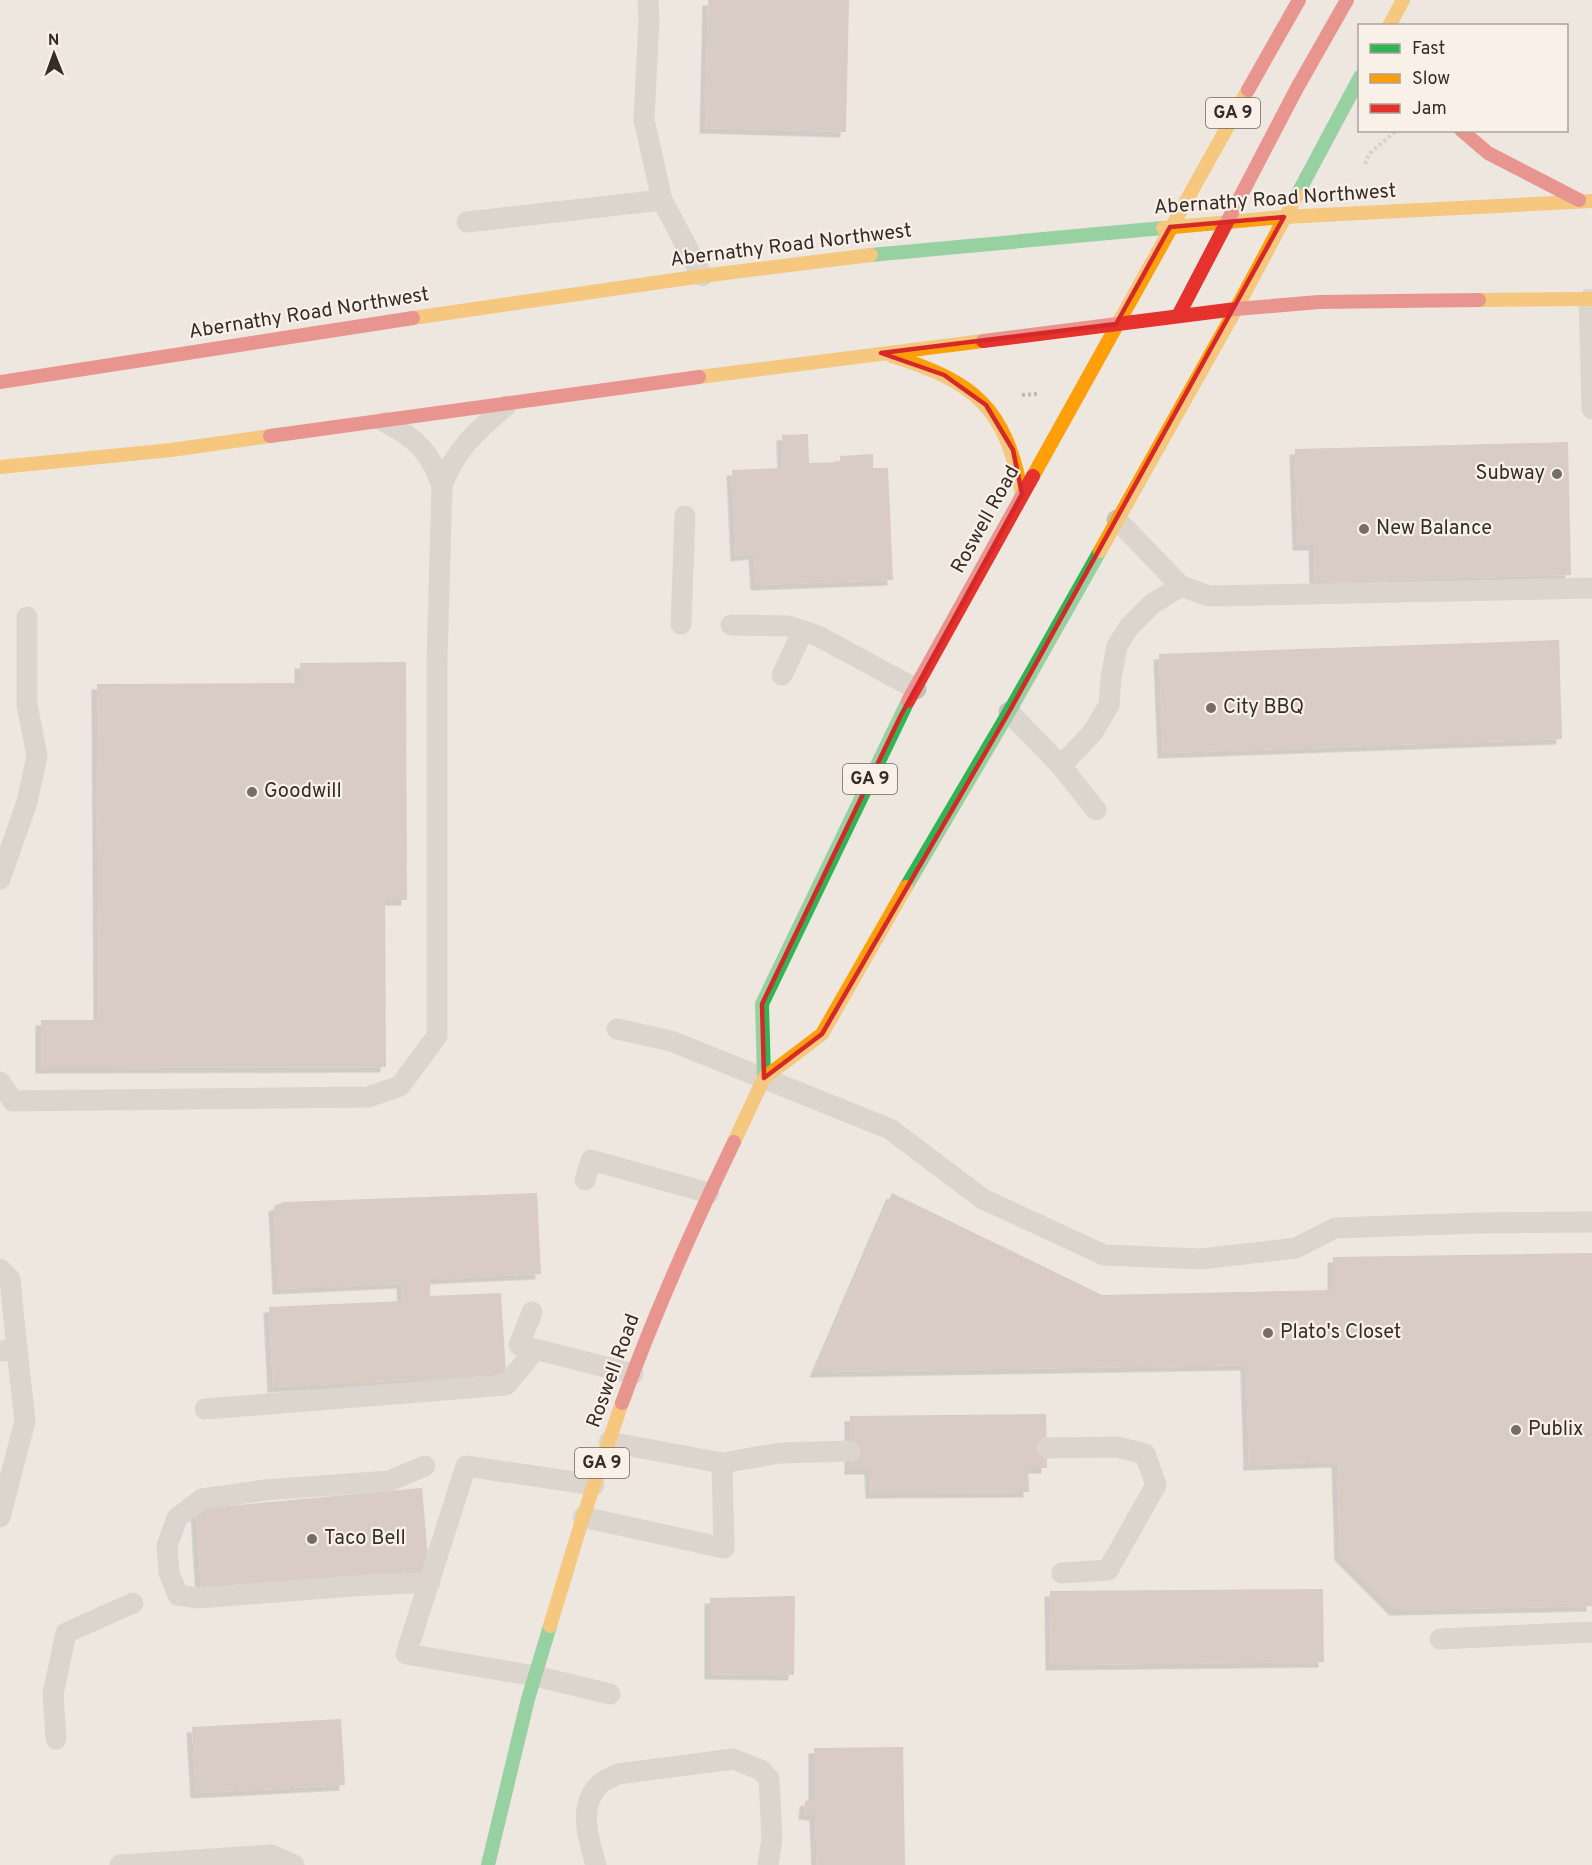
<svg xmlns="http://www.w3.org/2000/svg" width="1592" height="1865" viewBox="0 0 1592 1865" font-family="Overpass,sans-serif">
<defs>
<filter id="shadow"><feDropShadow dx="-5.5" dy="5.5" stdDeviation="0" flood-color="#0004"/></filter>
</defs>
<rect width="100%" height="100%" fill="#ede7e0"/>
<g fill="#c0aaa2" filter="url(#shadow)">
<polygon points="708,0 849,0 846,132 705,128"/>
<polygon points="808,434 809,463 840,462 840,456 873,454 873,468 888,468 893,580 756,585 754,554 736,556 732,470 783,468 782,435"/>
<polygon points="1568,442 1571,575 1315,582 1314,545 1298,545 1295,449"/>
<polygon points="1559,640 1562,739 1163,753 1159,654"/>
<polygon points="406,662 407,900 385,900 386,1067 41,1068 41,1020 99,1020 97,684 300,683 300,663"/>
<polygon points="537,1193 541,1274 430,1279 430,1296 501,1293 506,1375 273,1387 269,1307 403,1301 402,1283 278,1289 274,1206 284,1202"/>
<polygon points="892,1193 1102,1295 1333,1290 1333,1257 1592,1253 1592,1606 1395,1610 1340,1555 1337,1462 1249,1465 1246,1365 815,1372"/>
<polygon points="1046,1414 1047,1468 1028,1468 1029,1492 871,1493 870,1469 850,1469 850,1416"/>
<polygon points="422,1488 429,1569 201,1590 196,1509"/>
<polygon points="1323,1589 1324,1662 1051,1665 1050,1591"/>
<polygon points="795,1596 794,1675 710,1674 710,1598"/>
<polygon points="341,1719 345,1785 196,1793 192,1727"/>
<polygon points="903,1747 905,1865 817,1865 815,1815 804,1814 805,1801 814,1799 814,1748"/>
</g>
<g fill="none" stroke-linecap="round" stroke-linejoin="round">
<g stroke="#beb7b2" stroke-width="4" stroke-dasharray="3 3" stroke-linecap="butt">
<polyline points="1365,164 1369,154 1397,130"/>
<polyline points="1022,395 1038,394"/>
</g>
<g stroke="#c6bfb9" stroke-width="21">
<polyline points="648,0 649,18 644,120 662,200 702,276"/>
<polyline points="467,222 662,200"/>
<polyline points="1589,299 1592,409"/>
<path d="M385,422C416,438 431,453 442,486"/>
<polyline points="1117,520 1181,586 1209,596 1592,588"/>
<polyline points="681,624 685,516"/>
<polyline points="731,625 788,626 818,636 916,689"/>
<polyline points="782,675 803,631"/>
<polyline points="1009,712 1061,766 1096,810"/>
<polyline points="1061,766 1093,732 1109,705 1111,678 1117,646 1129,627 1152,604 1181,586"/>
<polyline points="0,879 27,802 37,756 27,705 27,617"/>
<polyline points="617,1029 671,1041 890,1129 983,1199 1104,1255 1201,1259 1296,1248 1335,1228 1478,1223 1592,1222"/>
<path d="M0,1082L13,1101L368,1097L400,1086L437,1036V660L442,486C454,451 478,429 506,406"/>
<polyline points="585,1180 591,1160 709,1193"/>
<polyline points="0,1269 10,1279 17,1350"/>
<polyline points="532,1312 519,1345 633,1374"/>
<polyline points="0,1351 17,1350 25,1421 0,1517"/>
<polyline points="205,1409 506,1385 535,1350"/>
<polyline points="609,1442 722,1463 780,1453 850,1451"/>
<polyline points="1047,1448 1117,1447 1145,1454 1156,1485 1108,1570 1062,1573"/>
<polyline points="425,1466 389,1481 265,1490 202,1499 177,1518 167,1546 169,1573 178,1595 199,1598 352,1586 430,1582"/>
<polyline points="594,1485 466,1466 406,1654 535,1676 610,1694"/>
<polyline points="583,1517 724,1548 722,1463"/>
<polyline points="1440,1639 1592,1632"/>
<polyline points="56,1739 53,1694 66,1633 133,1603"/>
<polyline points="120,1865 271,1855 294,1865"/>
<path d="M596,1865C588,1839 577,1804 601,1783C606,1779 613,1777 618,1774L733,1759L761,1770L769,1779L772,1838L768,1865"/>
</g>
<g stroke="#30b455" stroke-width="14">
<polyline points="1297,195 1360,77"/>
<polyline points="871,255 1163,228"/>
<polyline points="906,887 1009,712 1100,551"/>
<polyline points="764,1078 762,1004 908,701"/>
<polyline points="488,1865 528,1699 550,1626"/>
</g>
<g stroke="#ff9f0a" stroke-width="14">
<polyline points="1389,26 1403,0"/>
<polyline points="1163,228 1284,217 1592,201"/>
<polyline points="1479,300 1592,299"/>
<polyline points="413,318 702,276 871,255"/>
<path d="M892,356C975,382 1005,407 1022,494"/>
<polyline points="699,377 983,341"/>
<polyline points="0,467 171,450 270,436"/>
<polyline points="1033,476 1248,90"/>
<polyline points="1100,551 1236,309 1297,195"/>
<polyline points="734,1142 764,1078 822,1034 906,887"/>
<polyline points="550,1626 583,1517 622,1403"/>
</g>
<g stroke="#e5322d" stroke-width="14">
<polyline points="1248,90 1299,0"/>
<polyline points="1461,130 1488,153 1579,200"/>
<polyline points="1178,316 1297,88 1347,0"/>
<polyline points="983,341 1236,309 1319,302 1479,300"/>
<polyline points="0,382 413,318"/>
<polyline points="270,436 699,377"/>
<polyline points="908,701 1033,476"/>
<path d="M622,1403C654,1314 693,1227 734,1142"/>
</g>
</g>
<path d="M0 0H1592V1865H0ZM1284,217L1009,712L822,1034L764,1078L762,1004L901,715L1022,494L1013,450L986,405L944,375L881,353L1116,324L1170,227Z" fill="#ede7e0" fill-opacity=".55" fill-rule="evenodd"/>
<path fill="none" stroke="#d62828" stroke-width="4.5" stroke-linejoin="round" d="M1284,217L1009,712L822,1034L764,1078L762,1004L901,715L1022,494L1013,450L986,405L944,375L881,353L1116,324L1170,227Z"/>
<g fill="#766d68" stroke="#f9f1e8" stroke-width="2">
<circle cx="1557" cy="474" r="6"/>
<circle cx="1364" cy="529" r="6"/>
<circle cx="1211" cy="708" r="6"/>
<circle cx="252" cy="792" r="6"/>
<circle cx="1268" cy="1333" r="6"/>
<circle cx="1516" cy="1430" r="6"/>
<circle cx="312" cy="1539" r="6"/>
</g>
<g text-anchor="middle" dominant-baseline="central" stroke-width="4.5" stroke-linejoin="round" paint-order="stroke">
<g fill="#f9f1e8" stroke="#706762" stroke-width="1.5">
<rect x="1206" y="98" width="54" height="30" rx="4.5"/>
<rect x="843" y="764" width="54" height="30" rx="4.5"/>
<rect x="575" y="1448" width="54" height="30" rx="4.5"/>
</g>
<g font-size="18" font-weight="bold" fill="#362c28">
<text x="1233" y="113">GA 9</text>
<text x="870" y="779">GA 9</text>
<text x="602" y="1463">GA 9</text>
</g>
<g font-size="20" fill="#362c28" stroke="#f9f1e8">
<text transform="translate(1275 200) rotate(-4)">Abernathy Road Northwest</text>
<text transform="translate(791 246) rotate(-7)">Abernathy Road Northwest</text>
<text transform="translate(309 314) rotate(-9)">Abernathy Road Northwest</text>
<text transform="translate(986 520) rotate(-61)">Roswell Road</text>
<text transform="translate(614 1371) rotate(-70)">Roswell Road</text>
</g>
<g font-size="20" fill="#362c28" stroke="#f9f1e8" text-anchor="start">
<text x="1545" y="474" text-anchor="end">Subway</text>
<text x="1376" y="529">New Balance</text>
<text x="1223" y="708">City BBQ</text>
<text x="264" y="792">Goodwill</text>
<text x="1280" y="1333">Plato's Closet</text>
<text x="1528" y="1430">Publix</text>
<text x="324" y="1539">Taco Bell</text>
</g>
</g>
<rect x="1358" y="24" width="210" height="108" fill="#f9f1e8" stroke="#aba29b" stroke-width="1.5"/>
<rect x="1370" y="44" width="30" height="9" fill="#30b455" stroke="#aba29b" stroke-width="1.5"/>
<text x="1412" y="54" font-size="18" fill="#362c28">Fast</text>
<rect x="1370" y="74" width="30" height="9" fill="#ff9f0a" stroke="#aba29b" stroke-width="1.5"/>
<text x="1412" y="84" font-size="18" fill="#362c28">Slow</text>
<rect x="1370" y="104" width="30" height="9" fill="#e5322d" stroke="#aba29b" stroke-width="1.5"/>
<text x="1412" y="114" font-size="18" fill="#362c28">Jam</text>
<g transform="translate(54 54) rotate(359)" stroke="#f9f1e8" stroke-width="4.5" paint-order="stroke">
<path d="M0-4.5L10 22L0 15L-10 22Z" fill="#362c28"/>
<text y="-9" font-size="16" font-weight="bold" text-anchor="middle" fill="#362c28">N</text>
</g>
</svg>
